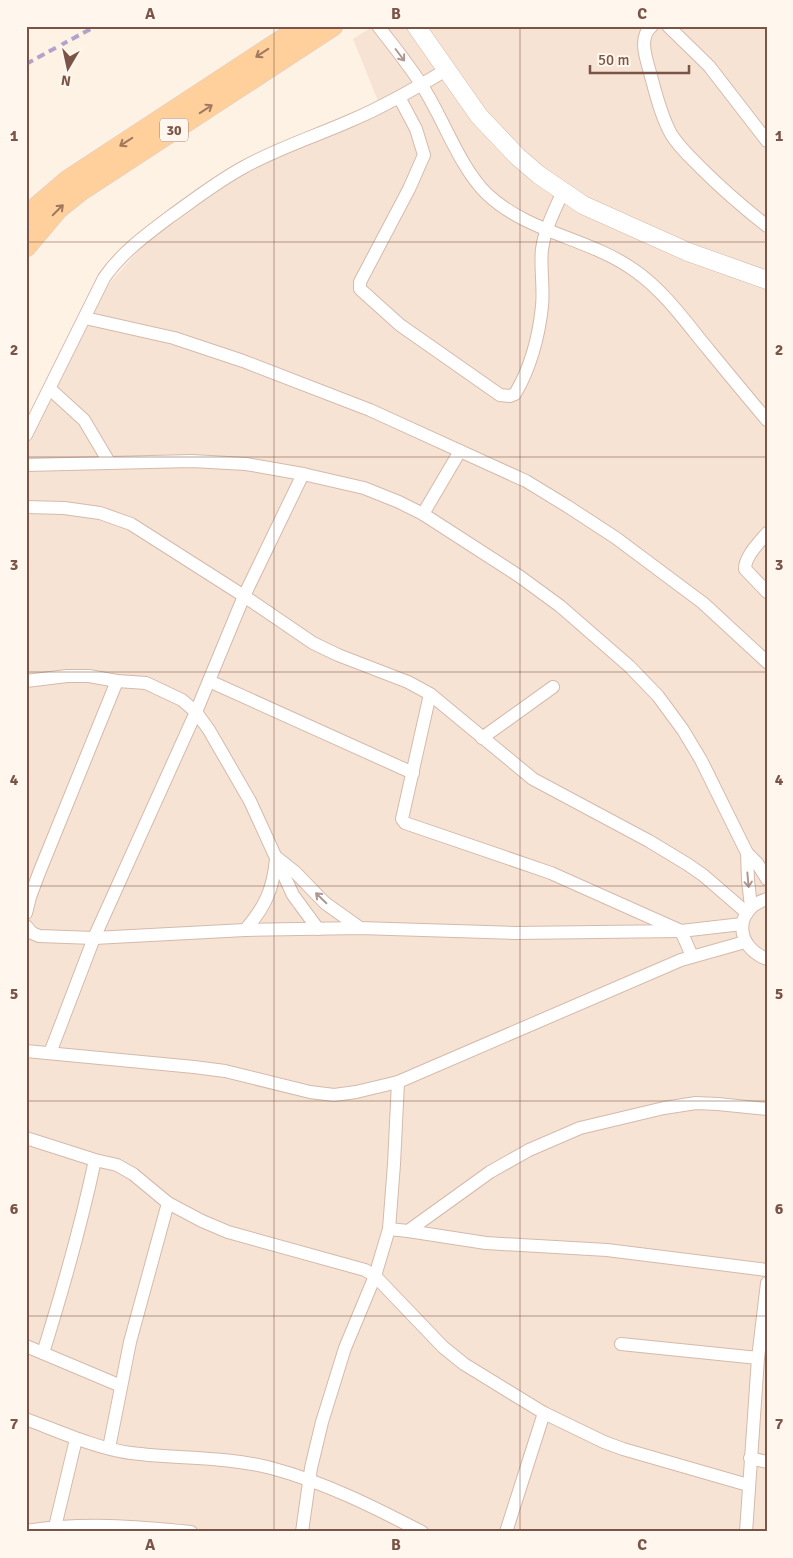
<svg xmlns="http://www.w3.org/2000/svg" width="793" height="1558" viewBox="0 0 793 1558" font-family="Signika,sans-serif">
<rect width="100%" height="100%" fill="#fef2e5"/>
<polygon fill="#f7e3d3" points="373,26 767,26 767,1532 26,1532 26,430 88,308 171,213 274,148 378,101 353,39"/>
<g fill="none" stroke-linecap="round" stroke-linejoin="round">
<g stroke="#d4baac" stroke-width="14">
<g id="street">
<path d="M378,26C393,45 408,64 421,84C443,117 459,167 487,194C528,233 589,238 634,270C660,288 680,314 699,338C722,366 744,393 767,420"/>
<path d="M652,26C639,36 645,55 649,69C655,90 660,114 671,134C679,147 690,157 701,168C722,189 744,208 767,226"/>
<polyline points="668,26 709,66 767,141"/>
<path d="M399,97L416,129L424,155L409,189L360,282V289L400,325L500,395L510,396L515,394C530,369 539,336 542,306C544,287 540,268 542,249C545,228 555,210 563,191"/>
<polyline points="85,318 174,338 243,361 370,410 526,481 567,506 616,538 703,603 767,662"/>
<polyline points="50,389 84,420 109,462"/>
<path d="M26,435L104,278C121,253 147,234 171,216C195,199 218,181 244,167C278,148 316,136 352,120C385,106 416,88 446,70"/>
<polyline points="26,465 192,461 246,464 303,474 364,488 399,502 423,514 519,576 560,606 629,666 658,696 683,730 701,760 747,853 757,863 767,879"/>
<polyline points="26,507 64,508 100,513 131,524 244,596 313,643 338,655 408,682 430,694 533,779 649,841 687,864 703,875 747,913"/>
<polyline points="423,514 460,451"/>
<path d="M767,533C759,543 745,556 745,569L767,592"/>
<polyline points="26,681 67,676 89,676 117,681 146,683 182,700 196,712 209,730 250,801 293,895 318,929"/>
<polyline points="209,681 413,773"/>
<polyline points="430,694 402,819 405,823 551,873 681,931 692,956"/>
<polyline points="482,738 553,687"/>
<polyline points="747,853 748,880 751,907"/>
<polyline points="276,857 295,872 325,903 360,928"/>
<path d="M767,899C733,909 735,947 767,959"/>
<polyline points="26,913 30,897 39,873 117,681"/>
<polyline points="26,926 32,933 39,936 94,938 245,930 360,928 515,933 681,931 742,924"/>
<path d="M245,930C265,907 273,890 276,859"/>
<polyline points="26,1051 194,1067 225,1071 310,1092 334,1095 356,1092 398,1082 681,960 745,942"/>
<polyline points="50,1053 94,938 196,712 244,596 303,474"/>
<polyline points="26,1138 95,1160 117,1165 133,1174 168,1203 202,1221 228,1232 365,1270 375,1276 443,1347 464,1364 544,1413 604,1442 623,1449 748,1485"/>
<polyline points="389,1229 408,1231 486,1243 607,1250 767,1270"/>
<polyline points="408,1231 490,1172 529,1150 580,1128 664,1108 696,1103 718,1104 767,1109"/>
<polyline points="621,1344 758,1358"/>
<polyline points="26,1346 121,1386"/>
<path d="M43,1353C63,1289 81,1226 95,1160"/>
<path d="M26,1419C58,1431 98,1449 131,1453C177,1459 226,1456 271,1468C324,1482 374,1507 422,1532"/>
<polyline points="109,1448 130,1342 168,1203"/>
<polyline points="750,1458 767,1462"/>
<polyline points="55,1527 76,1439"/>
<path d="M26,1531C81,1522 136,1526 191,1532"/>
<polyline points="302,1532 311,1468 322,1422 345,1348 375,1276 389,1229 394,1164 398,1082"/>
<polyline points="506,1532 544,1413"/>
<polyline points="746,1532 758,1358 767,1283"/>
</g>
</g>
<g stroke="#d7b9a9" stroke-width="19">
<polyline id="secondary" points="416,26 479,116 518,157 539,175 583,205 688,252 767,280"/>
</g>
<g stroke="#dacfcb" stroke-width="21">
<g id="primary">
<polyline points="26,216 68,180 303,26"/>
<polyline points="26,247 58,209 79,192 333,26"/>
</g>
</g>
<use href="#street" stroke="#fff" stroke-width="12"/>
<use href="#secondary" stroke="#fff" stroke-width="18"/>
<use href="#primary" stroke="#ffd09b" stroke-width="20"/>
<polyline stroke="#b3a2ca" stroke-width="4" stroke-dasharray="8 5" stroke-linecap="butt" points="26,64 96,26"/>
</g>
<defs><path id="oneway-shaft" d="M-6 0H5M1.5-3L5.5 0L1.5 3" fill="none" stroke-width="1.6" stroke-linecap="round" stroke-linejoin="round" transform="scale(1.25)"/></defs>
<g stroke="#a27960">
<use href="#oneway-shaft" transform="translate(262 53) rotate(147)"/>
<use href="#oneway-shaft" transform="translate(206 109) rotate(-33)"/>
<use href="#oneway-shaft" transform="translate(126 142) rotate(147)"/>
<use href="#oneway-shaft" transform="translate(58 210) rotate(-45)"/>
</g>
<g stroke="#af9891">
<use href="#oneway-shaft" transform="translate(400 55) rotate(53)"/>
<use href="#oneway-shaft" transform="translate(748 880) rotate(85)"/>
<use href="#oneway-shaft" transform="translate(321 898) rotate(-136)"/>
</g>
<path fill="none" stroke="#7a5447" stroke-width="1" stroke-opacity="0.55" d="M274,26V1532M520,26V1532M26,242H767M26,457H767M26,672H767M26,886H767M26,1101H767M26,1316H767"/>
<g text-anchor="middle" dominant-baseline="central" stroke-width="4.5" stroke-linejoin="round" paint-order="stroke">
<rect fill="#fff6ed" stroke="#a28579" stroke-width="1" x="160" y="118.5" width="28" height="23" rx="4"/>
<g font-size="14" font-weight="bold" fill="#7a5447">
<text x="174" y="130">30</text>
</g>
</g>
<rect width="793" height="1558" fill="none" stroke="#fff6ed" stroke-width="55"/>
<g transform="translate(68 68) rotate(189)" stroke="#fff6ed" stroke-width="4" paint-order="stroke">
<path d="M0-4L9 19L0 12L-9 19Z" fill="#7a5447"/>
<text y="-8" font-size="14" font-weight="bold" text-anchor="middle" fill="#7a5447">N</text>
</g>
<path d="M590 65v8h99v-8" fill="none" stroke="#7a5447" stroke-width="2.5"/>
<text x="598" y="65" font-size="15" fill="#7a5447" stroke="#fff6ed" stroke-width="4" paint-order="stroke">50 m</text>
<rect x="28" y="28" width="738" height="1502" fill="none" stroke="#7a5447" stroke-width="2"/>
<g font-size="16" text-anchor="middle" font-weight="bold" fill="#7a5447">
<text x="150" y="19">A</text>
<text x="396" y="19">B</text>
<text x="642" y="19">C</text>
<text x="14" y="141">1</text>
<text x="779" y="141">1</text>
<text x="14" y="355">2</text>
<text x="779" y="355">2</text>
<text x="14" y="570">3</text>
<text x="779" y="570">3</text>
<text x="14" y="785">4</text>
<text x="779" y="785">4</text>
<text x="14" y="999">5</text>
<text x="779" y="999">5</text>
<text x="14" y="1214">6</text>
<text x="779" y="1214">6</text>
<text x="14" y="1429">7</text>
<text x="779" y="1429">7</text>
<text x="150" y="1550">A</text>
<text x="396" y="1550">B</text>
<text x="642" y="1550">C</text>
</g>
</svg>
